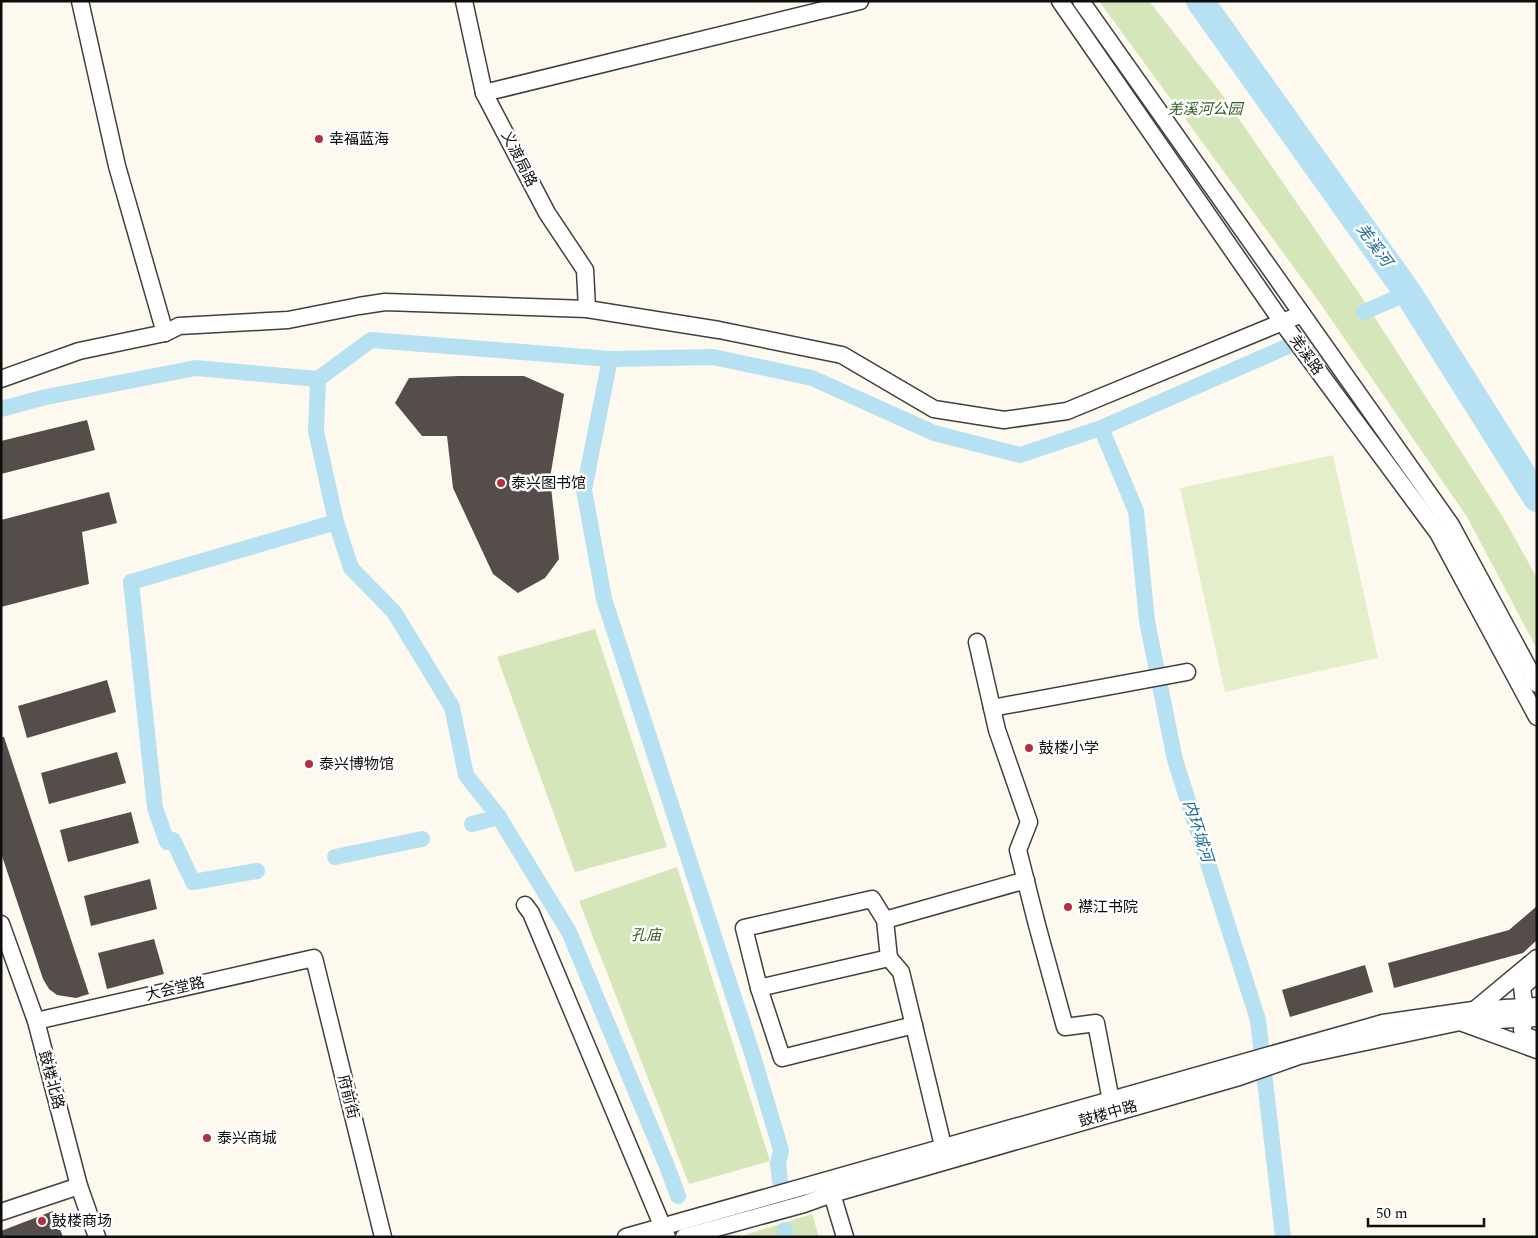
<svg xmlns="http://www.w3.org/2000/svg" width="1538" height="1238" viewBox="0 0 1538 1238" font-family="Spectral,'Noto Sans SC',serif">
<rect width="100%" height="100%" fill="#fef9ee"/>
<g fill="#d5e6ba">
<polygon points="1099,1 1149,1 1221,93 1361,296 1503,517 1537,578 1537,649 1467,517 1320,303"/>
<polygon points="595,629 667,847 575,872 497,657"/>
<polygon points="677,867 770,1161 689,1184 579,901"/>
<polygon points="812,1214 819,1237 739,1237"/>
</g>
<polygon fill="#e5eecb" points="1333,455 1378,658 1225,692 1180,488"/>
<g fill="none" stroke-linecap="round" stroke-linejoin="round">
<g stroke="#b6e1f2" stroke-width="16">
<polyline points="1364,312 1408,293"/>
<polyline points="610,359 584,490 604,599 752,1053 781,1150 778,1164 780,1181"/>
<polyline points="1,409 46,397 196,368 318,379 371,340 610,359 713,357 812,378 934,433 1020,455 1101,428 1293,344"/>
<polyline points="1101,428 1136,511 1147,621 1175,760 1258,1020 1283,1237"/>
<polyline points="336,522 351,568 394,612 452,707 466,775 499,817 569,932 667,1166 678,1196"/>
<polyline points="472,824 499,817"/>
<polyline points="335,857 422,839"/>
<polyline points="257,871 193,882 173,840 167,842 155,808 131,582 336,522 316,431 318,379"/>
<polyline points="785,1230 786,1237"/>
</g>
<polyline stroke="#b6e1f2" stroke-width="28" points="1200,1 1408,293 1537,498"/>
</g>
<g fill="#554d4a">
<polygon points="459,376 524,376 564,394 550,478 559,559 545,578 518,593 493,574 453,488 447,436 422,436 395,403 409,378"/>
<polygon points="87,420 95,450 1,474 1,441"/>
<polygon points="109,492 117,523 82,532 89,584 1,607 1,520"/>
<polygon points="107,680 116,712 27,738 18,706"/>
<polygon points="1,737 4,737 89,994 76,998 57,995 49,989 43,979 1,853"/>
<polygon points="117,752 126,783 49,804 41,773"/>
<polygon points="131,812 139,843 68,862 60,830"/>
<polygon points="150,879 157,909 91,926 84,896"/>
<polygon points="1537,906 1537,940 1523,953 1394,988 1388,963 1509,930"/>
<polygon points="154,939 164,974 107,989 98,953"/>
<polygon points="1365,965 1373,992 1290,1017 1282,990"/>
<polygon points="53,1211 63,1237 1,1237 1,1231"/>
</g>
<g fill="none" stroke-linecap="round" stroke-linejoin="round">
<g stroke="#404040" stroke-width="19">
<g id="minor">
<polyline points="80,1 117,166 165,333"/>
<polyline points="464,1 484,93 547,213 585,270 587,309"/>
<polyline points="1060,1 1282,322 1438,533 1537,717"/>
<polyline points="1081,1 1451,525 1537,684"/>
<polyline points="484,93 860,1"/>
<polyline points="1,379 79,351 165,333 179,326 288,320 359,306 385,302 587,309 719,330 842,355 934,409 1004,420 1067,411 1302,314"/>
<polyline points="977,642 997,730 1029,822 1018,850 1037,925 1065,1027 1096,1023 1113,1111"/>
<polyline points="992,708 1187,672"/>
<polyline points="525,905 531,913 667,1237"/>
<polyline points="885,920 889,958 759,988 744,928 872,899 885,920 1026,880"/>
<polyline points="1,924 36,1021 79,1186 97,1237"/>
<polyline points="889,958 901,972 946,1158"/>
<polyline points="1537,958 1460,1022 1537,1050"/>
<polyline points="1537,974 1522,987 1526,1019 1522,1029 1523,1035 1537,1040"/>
<polyline points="759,988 782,1058 914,1025"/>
<polyline points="36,1021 314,958 383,1237"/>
<polyline points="832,1194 845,1237"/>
<polyline points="1,1212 79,1186"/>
<polyline points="626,1237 1383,1023 1473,1010 1537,1006"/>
<polyline points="684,1237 804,1204 832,1194 1239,1077 1299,1056 1460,1022 1537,1018"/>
</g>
</g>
<use href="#minor" stroke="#fff" stroke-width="16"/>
</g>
<g fill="#b32e41" stroke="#fff" stroke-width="2">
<circle cx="319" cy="139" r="5"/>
<circle cx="501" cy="483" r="5"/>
<circle cx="1029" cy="748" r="5"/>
<circle cx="309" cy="764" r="5"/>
<circle cx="1068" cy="907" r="5"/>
<circle cx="207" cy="1138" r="5"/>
<circle cx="42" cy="1221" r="5"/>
</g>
<g text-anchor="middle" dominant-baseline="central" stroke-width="5" stroke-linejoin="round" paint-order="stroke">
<g font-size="15" font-style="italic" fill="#356022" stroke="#fff">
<text x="1205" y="109">羌溪河公园</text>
<text x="646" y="935">孔庙</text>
</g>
<g font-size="15" fill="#0d0d0d" stroke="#fff" text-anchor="start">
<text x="329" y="139">幸福蓝海</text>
<text x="511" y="483">泰兴图书馆</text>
<text x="1039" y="748">鼓楼小学</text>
<text x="319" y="764">泰兴博物馆</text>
<text x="1078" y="907">襟江书院</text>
<text x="217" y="1138">泰兴商城</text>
<text x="52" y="1221">鼓楼商场</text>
</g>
<g font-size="15" fill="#0d0d0d" stroke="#fff">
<text transform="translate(519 159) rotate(63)">义渡局路</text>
<text transform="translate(1306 355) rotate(54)">羌溪路</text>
<text transform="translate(175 989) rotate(-13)">大会堂路</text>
<text transform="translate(51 1080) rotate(75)">鼓楼北路</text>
<text transform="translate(348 1097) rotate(76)">府前街</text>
<text transform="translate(1108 1114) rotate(-16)">鼓楼中路</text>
</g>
<g font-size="16" font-style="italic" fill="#1f6d96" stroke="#fff">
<text transform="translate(1374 245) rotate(54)">羌溪河</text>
<text transform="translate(1198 831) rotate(72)">内环城河</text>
</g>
</g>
<rect width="1538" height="1238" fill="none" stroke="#0d0d0d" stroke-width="5"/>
<path d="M1368 1218v8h116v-8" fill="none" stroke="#0d0d0d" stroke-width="2.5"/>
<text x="1376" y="1218" font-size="15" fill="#0d0d0d" stroke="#ffffff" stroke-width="4" paint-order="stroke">50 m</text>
</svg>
